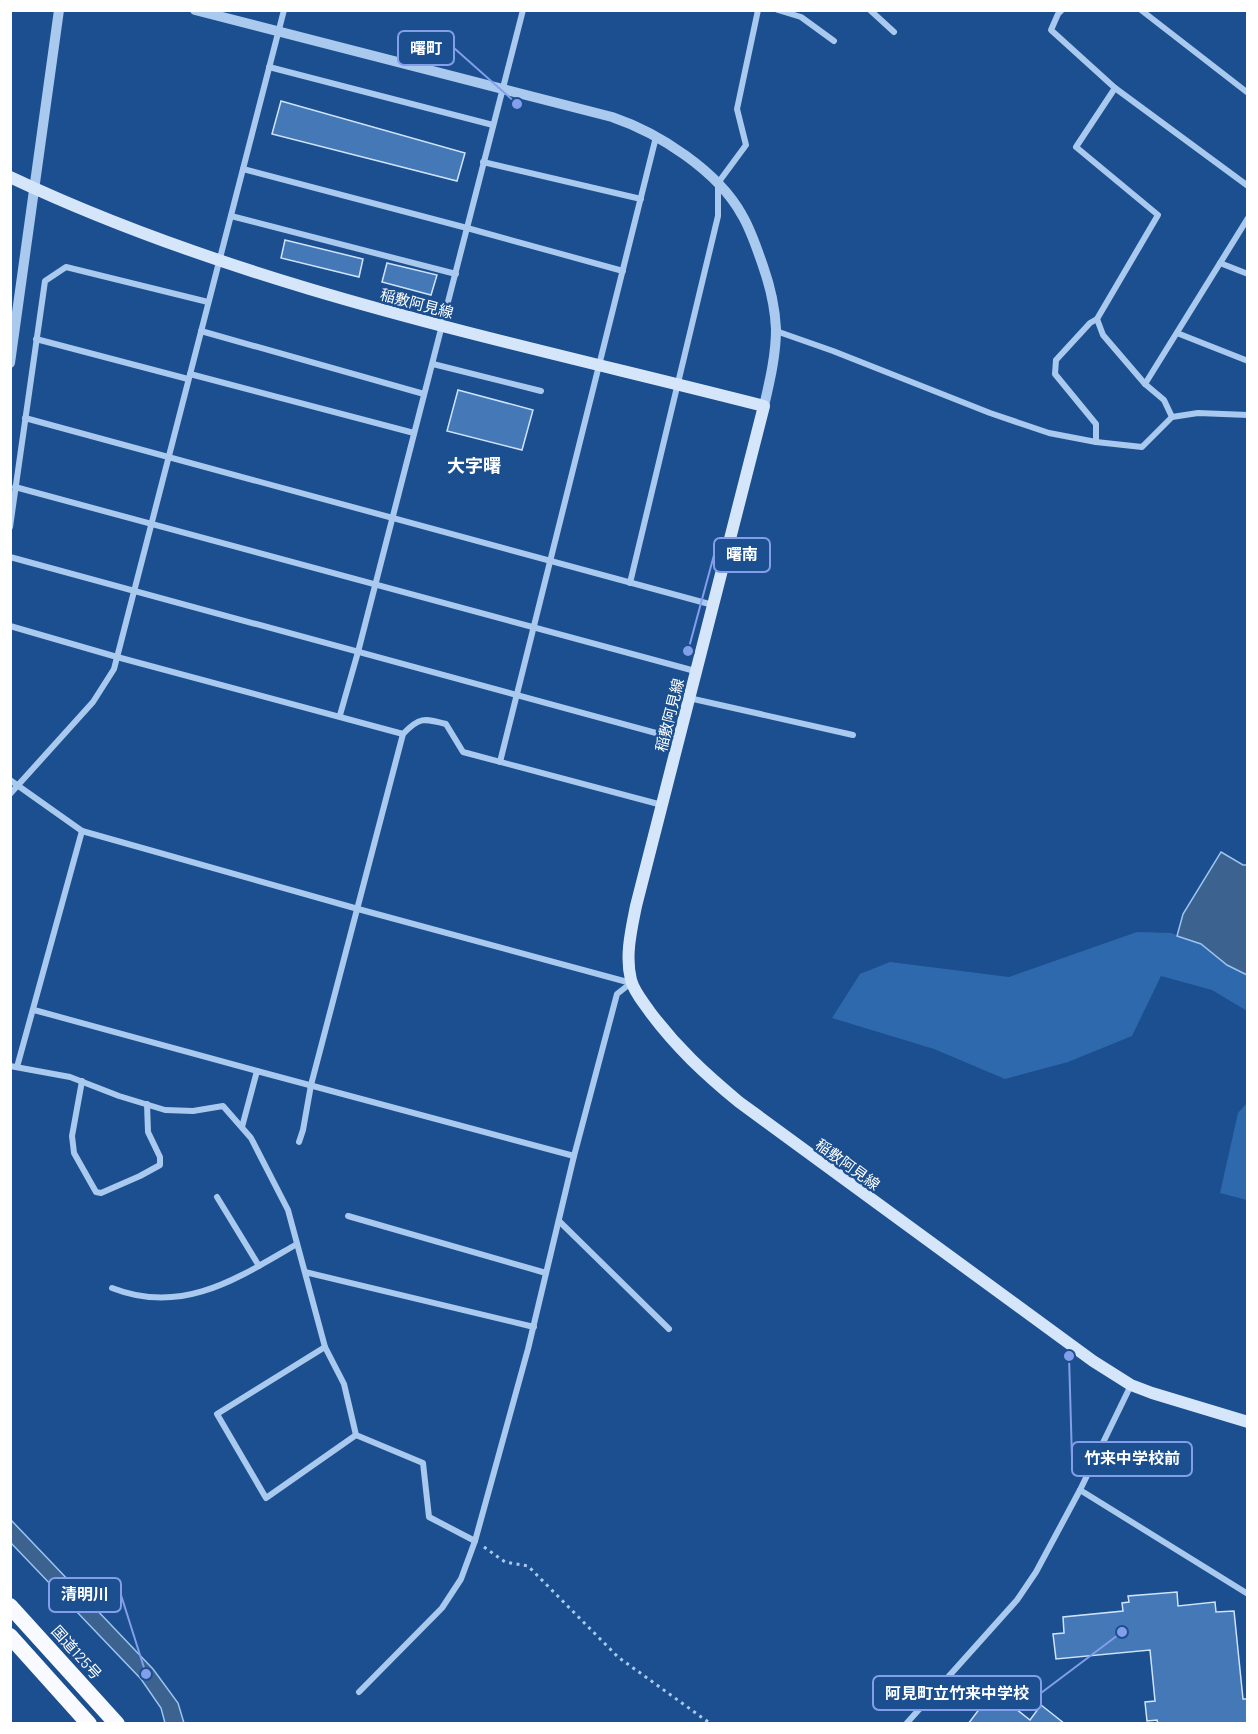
<svg xmlns="http://www.w3.org/2000/svg" width="1258" height="1734" viewBox="0 0 1258 1734" font-family="Barlow,'Noto Sans JP',sans-serif">
<rect width="100%" height="100%" fill="#1b4f8f"/>
<g fill="#2e69ad">
<polygon points="1137,932 1171,933 1201,944 1227,965 1247,975 1247,1011 1212,990 1161,976 1132,1036 1068,1062 1005,1079 934,1049 832,1018 860,974 890,962 1009,977"/>
<polygon points="1247,1103 1247,1200 1220,1193 1238,1113"/>
</g>
<g fill="#3c6290" stroke="#9cc4f0" stroke-width="1.5">
<polygon points="1221,852 1243,865 1247,865 1247,975 1227,965 1201,944 1177,936 1183,914"/>
<polygon points="11,1520 153,1669 178,1703 184,1723 165,1723 161,1708 141,1679 11,1543"/>
</g>
<g fill="#4478b7" stroke="#cfe3fa" stroke-width="1.5">
<polygon points="281,101 465,153 457,181 272,134"/>
<polygon points="285,240 363,259 359,277 281,258"/>
<polygon points="387,263 437,275 431,295 382,282"/>
<polygon points="458,390 533,410 522,450 447,431"/>
<polygon points="1177,1592 1178,1606 1215,1602 1216,1612 1234,1611 1243,1699 1248,1699 1248,1724 1158,1724 1157,1720 1147,1721 1145,1702 1155,1701 1150,1650 1056,1659 1053,1634 1064,1633 1063,1617 1123,1611 1122,1603 1129,1602 1128,1596"/>
<polygon points="993,1691 1030,1720 1041,1705 1065,1724 968,1724"/>
</g>
<g fill="none" stroke-linecap="round" stroke-linejoin="round">
<polyline stroke="#a9c9ee" stroke-width="3" stroke-dasharray="3 4.5" stroke-linecap="butt" points="484,1547 505,1562 528,1566 618,1657 711,1724"/>
<g stroke="#a9c9ee" stroke-width="6">
<polyline points="778,10 801,17 834,41"/>
<polyline points="870,10 894,32"/>
<polyline points="1062,10 1058,14 1051,30 1115,88 1248,186"/>
<polyline points="1141,10 1248,93"/>
<polyline points="269,67 493,125"/>
<polyline points="483,162 641,199"/>
<polyline points="243,169 467,228 623,271"/>
<polyline points="231,216 456,274"/>
<polyline points="1220,263 1248,274"/>
<polyline points="1097,319 1103,335 1145,384"/>
<polyline points="201,331 424,394"/>
<polyline points="776,331 833,351 990,413 1049,433 1096,442 1142,447 1172,417 1198,413 1248,415"/>
<polyline points="1177,333 1248,361"/>
<polyline points="36,339 188,379"/>
<polyline points="433,364 541,391"/>
<polyline points="190,374 414,433"/>
<polyline points="1172,417 1164,400 1145,384 1248,218"/>
<polyline points="25,418 713,605"/>
<polyline points="1096,442 1096,424 1055,374 1056,360 1090,323 1097,319 1158,215 1076,147 1115,88"/>
<polyline points="15,487 695,671"/>
<polyline points="10,527 45,281 66,267 208,302"/>
<polyline points="10,557 678,739"/>
<polyline points="630,583 718,216 718,183 746,145 737,109 758,10"/>
<polyline points="10,626 117,657 403,734"/>
<polyline points="689,698 853,735"/>
<polyline points="340,715 358,652 523,10"/>
<polyline points="500,762 656,137"/>
<polyline points="10,780 82,831 358,909 631,983"/>
<polyline points="10,794 93,702 114,669 284,10"/>
<polyline points="34,1010 257,1071"/>
<polyline points="10,1066 70,1077 119,1096 165,1110 193,1111 223,1106 251,1138 288,1210 325,1347 344,1384 356,1435 423,1463 429,1517 475,1541"/>
<polyline points="17,1067 82,831"/>
<polyline points="82,1081 72,1136 74,1153 96,1192 101,1193 140,1176 160,1165 160,1157 148,1132 147,1104"/>
<polyline points="242,1127 257,1071 574,1156"/>
<path d="M299,1142L303,1130L311,1085L403,734C419,717 424,718 446,724L463,752L662,805"/>
<polyline points="217,1197 259,1266"/>
<polyline points="348,1216 546,1273"/>
<polyline points="559,1221 669,1329"/>
<polyline points="305,1272 534,1327"/>
<path d="M112,1288C183,1316 238,1278 297,1244"/>
<polyline points="325,1347 217,1414 266,1498 356,1435"/>
<polyline points="1080,1490 1248,1594"/>
<polyline points="359,1692 442,1608 461,1579 475,1541 528,1349 574,1156 617,994 631,983"/>
<polyline points="906,1724 1017,1600 1036,1572 1080,1490 1131,1385"/>
</g>
<g stroke="#a9c9ee" stroke-width="10">
<path d="M195,10L612,117C659,133 718,171 742,215C751,230 757,249 763,266C770,286 775,307 776,329C776,355 770,380 764,406"/>
<polyline points="10,363 59,10"/>
</g>
<path stroke="#d6e6fa" stroke-width="12" d="M10,177C249,290 510,341 764,406L636,906C631,931 625,956 631,980C634,992 644,1003 650,1012C677,1048 704,1073 739,1102L1093,1361L1131,1385L1152,1393L1248,1422"/>
<g stroke="#f8faff" stroke-width="16">
<polyline points="10,1606 117,1724"/>
<polyline points="10,1636 89,1724"/>
</g>
</g>
<g text-anchor="middle" dominant-baseline="central" stroke-width="5" stroke-linejoin="round" paint-order="stroke">
<g font-size="15" fill="#fff" stroke="#1b4f8f">
<text transform="translate(417 303) rotate(15)">稲敷阿見線</text>
<text transform="translate(669 715) rotate(-76)">稲敷阿見線</text>
<text transform="translate(848 1164) rotate(36)">稲敷阿見線</text>
<text transform="translate(77 1652) rotate(48)">国道125号</text>
</g>
<g font-size="18" font-weight="bold" fill="#fff" stroke="#1b4f8f">
<text x="474" y="465">大字曙</text>
</g>
</g>
<path fill="none" stroke="#839eea" stroke-width="2" d="M517 104L454 48M688 651L714 555M1069 1356L1072 1459M146 1674L121 1595M1122 1632L1041 1693"/>
<g fill="#839eea" stroke="#1b4f8f" stroke-width="2">
<circle cx="517" cy="104" r="6"/>
<circle cx="688" cy="651" r="6"/>
<circle cx="1069" cy="1356" r="6"/>
<circle cx="146" cy="1674" r="6"/>
<circle cx="1122" cy="1632" r="6"/>
</g>
<g fill="#1b4f8f" stroke="#839eea" stroke-width="2">
<rect x="398" y="31" width="56" height="34" rx="6"/>
<rect x="714" y="538" width="56" height="34" rx="6"/>
<rect x="1072" y="1442" width="120" height="34" rx="6"/>
<rect x="49" y="1578" width="72" height="34" rx="6"/>
<rect x="873" y="1676" width="168" height="34" rx="6"/>
</g>
<g font-size="16" text-anchor="middle" font-weight="bold" fill="#fff">
<text x="426" y="54">曙町</text>
<text x="742" y="560">曙南</text>
<text x="1132" y="1464">竹来中学校前</text>
<text x="85" y="1600">清明川</text>
<text x="957" y="1699">阿見町立竹来中学校</text>
</g>
<rect width="1258" height="1734" fill="none" stroke="#ffffff" stroke-width="24"/>
</svg>
